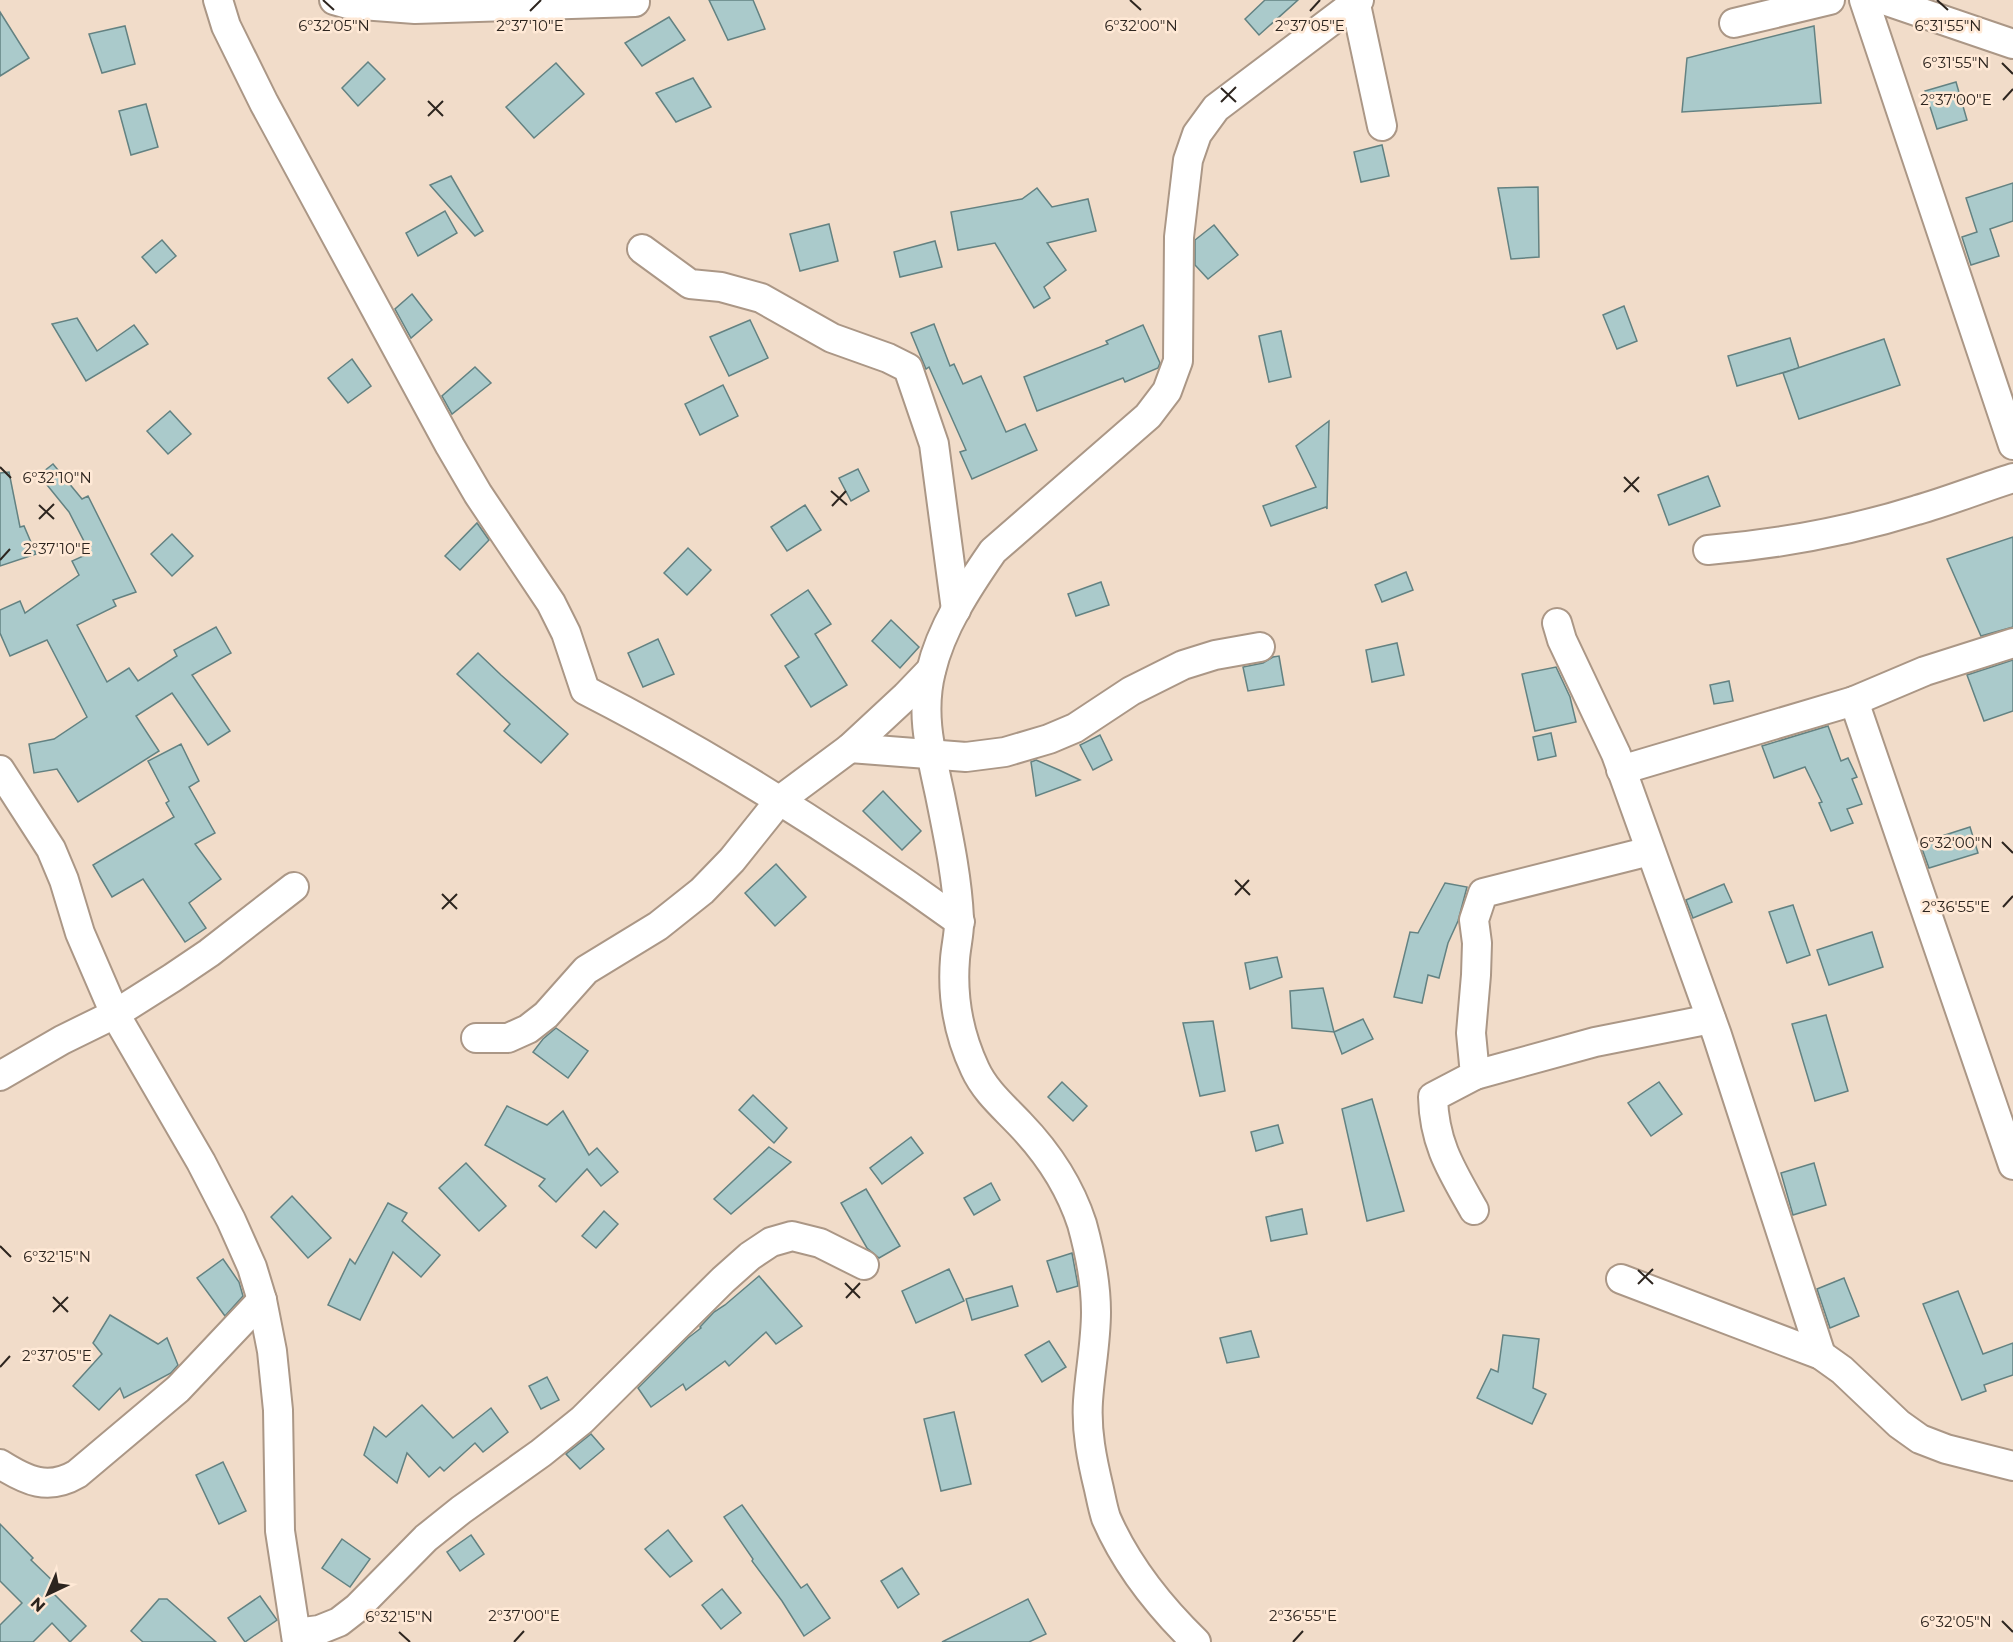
<svg xmlns="http://www.w3.org/2000/svg" width="2013" height="1642" viewBox="0 0 2013 1642" font-family="Montserrat,sans-serif">
<rect width="100%" height="100%" fill="#f1dcc9"/>
<g fill="#aacacb" stroke="#638282" stroke-width="1.5">
<polygon points="709,0 753,0 765,29 728,40"/>
<polygon points="1265,0 1298,0 1259,35 1245,19"/>
<polygon points="0,12 29,58 0,76"/>
<polygon points="669,17 685,40 642,66 625,43"/>
<polygon points="125,26 135,64 102,73 89,34"/>
<polygon points="1814,26 1821,103 1682,112 1687,58"/>
<polygon points="368,62 385,79 358,106 342,88"/>
<polygon points="556,63 584,94 534,138 506,107"/>
<polygon points="693,78 711,107 676,122 656,93"/>
<polygon points="1956,82 1967,120 1937,129 1925,91"/>
<polygon points="146,104 158,147 131,155 119,111"/>
<polygon points="1382,145 1389,176 1361,182 1354,152"/>
<polygon points="451,176 483,231 475,236 430,185"/>
<polygon points="2013,183 2013,221 1990,229 1999,256 1971,265 1962,237 1977,232 1966,198"/>
<polygon points="1538,187 1539,257 1511,259 1498,188"/>
<polygon points="1037,188 1052,207 1088,199 1096,231 1047,243 1066,270 1044,287 1050,298 1034,308 995,243 958,250 951,212 1022,199"/>
<polygon points="445,211 457,233 418,256 406,233"/>
<polygon points="829,224 838,261 800,271 790,234"/>
<polygon points="1214,225 1238,255 1208,279 1195,265 1195,240"/>
<polygon points="162,240 176,256 156,273 142,257"/>
<polygon points="935,241 942,267 900,277 894,252"/>
<polygon points="412,294 432,320 411,338 395,309"/>
<polygon points="1624,306 1637,341 1617,349 1603,315"/>
<polygon points="77,318 97,351 134,325 148,344 86,381 52,324"/>
<polygon points="750,320 768,358 729,376 710,337"/>
<polygon points="934,324 950,366 954,364 963,384 981,376 1006,432 1025,424 1037,450 972,479 960,452 966,450 929,367 926,369 911,333"/>
<polygon points="1143,325 1160,363 1158,368 1125,382 1123,378 1037,411 1024,377 1108,344 1106,341"/>
<polygon points="1281,331 1291,377 1269,382 1259,336"/>
<polygon points="1790,338 1799,368 1737,386 1728,356"/>
<polygon points="1884,339 1900,385 1799,419 1783,373"/>
<polygon points="352,359 371,386 348,403 328,378"/>
<polygon points="475,367 491,383 452,414 442,396"/>
<polygon points="723,385 738,416 700,435 685,404"/>
<polygon points="170,411 191,434 168,454 147,431"/>
<polygon points="1329,421 1327,509 1326,507 1271,526 1263,506 1316,487 1296,446"/>
<polygon points="53,464 82,499 88,496 136,592 113,600 116,606 77,625 107,682 129,668 138,681 177,656 174,650 216,627 231,653 192,675 230,731 208,745 172,693 136,716 159,751 78,802 57,769 34,773 29,744 54,739 87,717 47,640 10,656 0,633 0,610 20,601 25,613 79,575 72,561 90,553 69,512 39,475"/>
<polygon points="858,469 869,491 851,501 839,478"/>
<polygon points="9,472 20,527 24,526 36,554 0,566 0,473"/>
<polygon points="1708,476 1720,506 1669,525 1658,495"/>
<polygon points="805,505 821,530 787,551 771,527"/>
<polygon points="477,523 489,540 460,570 445,556"/>
<polygon points="172,534 193,556 172,576 151,554"/>
<polygon points="2013,537 2013,627 1981,636 1947,559"/>
<polygon points="688,548 711,570 687,595 664,573"/>
<polygon points="1406,572 1413,590 1382,602 1375,585"/>
<polygon points="1101,582 1109,605 1076,616 1068,594"/>
<polygon points="808,590 831,624 815,634 847,685 811,707 785,666 799,657 771,615"/>
<polygon points="891,620 919,647 900,668 872,641"/>
<polygon points="658,639 674,674 643,687 628,653"/>
<polygon points="1397,643 1404,675 1372,682 1366,650"/>
<polygon points="478,653 501,675 568,734 541,763 504,731 510,724 457,674"/>
<polygon points="1279,656 1284,685 1248,691 1243,667 1263,663 1273,657"/>
<polygon points="2013,660 2013,711 1984,721 1967,675"/>
<polygon points="1556,667 1570,697 1576,722 1535,731 1522,674"/>
<polygon points="1729,681 1733,701 1714,704 1710,685"/>
<polygon points="1828,726 1841,761 1848,758 1857,777 1852,779 1862,804 1847,809 1853,823 1831,831 1819,803 1822,802 1805,767 1774,778 1762,746"/>
<polygon points="1551,733 1556,756 1538,760 1533,737"/>
<polygon points="1100,735 1112,760 1093,770 1080,745"/>
<polygon points="181,744 199,781 189,787 215,833 195,844 221,879 189,903 206,928 185,942 143,879 112,897 93,865 174,817 166,803 169,801 148,761"/>
<polygon points="1036,760 1059,770 1080,780 1036,796 1031,762"/>
<polygon points="883,791 921,831 902,850 863,811"/>
<polygon points="1970,827 1978,853 1929,868 1920,843"/>
<polygon points="776,864 806,897 775,926 745,893"/>
<polygon points="1445,883 1467,887 1458,921 1448,943 1439,978 1428,975 1422,1003 1394,997 1410,932 1418,933"/>
<polygon points="1724,884 1732,902 1693,918 1686,900"/>
<polygon points="1793,905 1810,955 1787,963 1769,912"/>
<polygon points="1872,932 1883,967 1829,985 1817,950"/>
<polygon points="1277,957 1282,977 1250,989 1245,963"/>
<polygon points="1323,988 1334,1032 1292,1028 1290,991"/>
<polygon points="1826,1015 1848,1091 1815,1101 1792,1024"/>
<polygon points="1363,1019 1373,1039 1342,1054 1334,1032"/>
<polygon points="1213,1021 1225,1091 1200,1096 1183,1023"/>
<polygon points="556,1028 588,1051 568,1078 533,1052 543,1039"/>
<polygon points="1062,1082 1087,1106 1073,1121 1048,1097"/>
<polygon points="1659,1082 1682,1114 1651,1136 1628,1103"/>
<polygon points="753,1095 787,1128 774,1143 739,1110"/>
<polygon points="1372,1099 1404,1211 1367,1221 1342,1109"/>
<polygon points="507,1106 547,1125 563,1111 589,1155 597,1148 618,1172 601,1186 587,1169 556,1202 539,1186 545,1179 485,1145"/>
<polygon points="1278,1125 1283,1143 1256,1151 1251,1132"/>
<polygon points="911,1137 923,1153 882,1184 870,1168"/>
<polygon points="769,1147 791,1162 731,1214 714,1199"/>
<polygon points="466,1163 506,1206 479,1231 439,1188"/>
<polygon points="1814,1163 1826,1205 1793,1215 1781,1173"/>
<polygon points="991,1183 1000,1200 974,1215 964,1198"/>
<polygon points="866,1189 900,1246 879,1258 867,1248 841,1203"/>
<polygon points="292,1196 331,1238 308,1258 271,1217"/>
<polygon points="388,1203 407,1213 402,1221 440,1255 421,1277 393,1252 360,1320 328,1305 350,1259 355,1264"/>
<polygon points="1302,1209 1307,1234 1271,1241 1266,1217"/>
<polygon points="604,1211 618,1224 596,1248 582,1236"/>
<polygon points="1072,1253 1078,1286 1057,1292 1047,1261"/>
<polygon points="223,1259 239,1282 243,1296 225,1316 197,1278"/>
<polygon points="949,1269 964,1301 916,1323 902,1291"/>
<polygon points="759,1276 802,1326 776,1344 766,1332 729,1366 725,1361 686,1390 683,1384 651,1407 638,1388 688,1338 701,1328 700,1327 714,1312 725,1305"/>
<polygon points="1844,1278 1859,1316 1830,1328 1817,1289"/>
<polygon points="1012,1286 1018,1306 972,1320 966,1299"/>
<polygon points="1958,1291 1983,1354 2013,1343 2013,1375 1984,1385 1986,1391 1962,1400 1923,1304"/>
<polygon points="110,1315 158,1344 167,1338 178,1365 171,1373 124,1398 120,1388 99,1410 73,1386 102,1354 93,1343"/>
<polygon points="1251,1331 1259,1357 1227,1363 1220,1338"/>
<polygon points="1503,1335 1539,1339 1533,1388 1546,1394 1532,1424 1477,1398 1491,1369 1498,1372"/>
<polygon points="1049,1341 1066,1367 1042,1382 1025,1355"/>
<polygon points="547,1377 559,1400 541,1409 529,1386"/>
<polygon points="422,1405 453,1438 491,1408 508,1432 483,1452 475,1443 444,1471 440,1467 429,1477 407,1453 397,1483 364,1455 374,1427 386,1437"/>
<polygon points="954,1412 971,1484 941,1491 924,1419"/>
<polygon points="591,1434 604,1449 580,1469 566,1454"/>
<polygon points="223,1462 246,1511 219,1524 196,1475"/>
<polygon points="742,1505 801,1588 807,1584 830,1618 804,1636 782,1601 752,1561 753,1559 724,1517"/>
<polygon points="0,1524 33,1558 31,1560 58,1586 52,1592 86,1626 70,1642 52,1623 33,1642 0,1642 0,1625 22,1603 0,1581"/>
<polygon points="668,1530 692,1561 670,1577 645,1549"/>
<polygon points="471,1535 484,1554 460,1571 447,1552"/>
<polygon points="342,1539 370,1559 350,1587 322,1568"/>
<polygon points="902,1568 919,1594 898,1608 881,1581"/>
<polygon points="722,1589 741,1613 721,1629 702,1605"/>
<polygon points="260,1596 277,1620 245,1642 228,1618"/>
<polygon points="159,1599 167,1599 216,1642 143,1642 131,1631"/>
<polygon points="1028,1599 1046,1634 1029,1642 942,1642"/>
</g>
<g fill="none" stroke-linecap="round" stroke-linejoin="round">
<g stroke="#ab9786" stroke-width="32">
<g id="minor">
<path d="M218,0L226,26L264,103L450,446L478,494L551,603L566,633L585,690C716,757 841,836 960,922"/>
<polyline points="334,0 348,4 415,9 635,2"/>
<polyline points="1355,0 1382,126"/>
<polyline points="1864,0 2013,445"/>
<polyline points="1884,0 2013,44"/>
<polyline points="1734,23 1830,0"/>
<polyline points="642,249 690,284 721,287 761,298 832,338 888,358 908,368 934,444 956,610"/>
<path d="M1708,550C1778,544 1850,531 1917,510C1949,501 1981,488 2013,478"/>
<polyline points="1557,623 1562,640 1616,754 1717,1035 1821,1355"/>
<polyline points="1854,701 2013,1165"/>
<polyline points="850,748 966,757 1005,752 1049,739 1075,728 1131,691 1183,665 1215,655 1260,647"/>
<polyline points="0,770 51,849 64,880 80,933 115,1014 201,1162 231,1220 252,1267 262,1300 272,1351 278,1410 280,1531 297,1642"/>
<polyline points="1621,770 1854,701 1925,671 2013,643"/>
<polyline points="476,1038 508,1038 528,1029 546,1015 586,970 658,926 702,891 732,860 780,800 850,748 906,696 931,670"/>
<polyline points="1475,1075 1595,1042 1711,1019"/>
<polyline points="0,1076 62,1040 115,1014 172,978 209,953 294,887"/>
<path d="M1474,1210C1452,1171 1434,1144 1433,1097L1475,1075L1471,1033L1476,975L1477,943L1474,920L1483,893L1650,851"/>
<polyline points="1621,1279 1821,1355 1842,1370 1899,1424 1920,1439 1946,1449 2013,1466"/>
<path d="M0,1464C27,1481 48,1491 77,1474L178,1389L262,1300"/>
<polyline points="296,1633 319,1630 339,1622 357,1608 426,1538 461,1510 541,1453 582,1420 723,1280 750,1256 771,1242 792,1236 820,1243 864,1265"/>
<path d="M1196,1642C1160,1607 1126,1564 1106,1518C1103,1509 1101,1498 1099,1489C1092,1460 1086,1431 1088,1401C1090,1371 1096,1342 1096,1312C1096,1282 1090,1253 1082,1224C1070,1187 1047,1152 1020,1124C1004,1107 985,1091 975,1069C959,1035 952,996 955,959C956,945 960,931 959,918C957,876 948,835 940,795C931,753 920,714 931,671C941,628 968,587 993,551L1148,416L1167,391L1178,361L1179,237L1188,160L1197,134L1216,108L1359,0"/>
</g>
</g>
<use href="#minor" stroke="#fff" stroke-width="28"/>
</g>
<path fill="none" stroke="#2d251f" stroke-width="2" d="M323,0L334,10M1130,0L1141,10M1937,0L1948,10M530,11L541,0M1310,11L1320,0M2002,63L2013,74M1221,88L1236,102M2003,100L2013,89M428,101L443,116M1221,102L1236,87M428,116L443,101M0,467L11,478M1624,477L1639,492M831,491L847,505M1624,492L1639,477M39,505L54,519M832,506L846,491M39,519L54,504M0,560L10,549M2002,842L2013,853M1235,880L1250,895M442,894L457,909M1235,895L1249,880M2003,907L2013,896M442,909L457,894M0,1246L11,1257M1638,1270L1653,1284M845,1283L860,1298M1638,1284L1653,1269M53,1297L68,1312M846,1298L860,1283M53,1312L68,1297M0,1367L10,1356M2002,1621L2013,1632M399,1632L410,1642M514,1642L524,1631M1293,1642L1303,1631"/>
<g font-size="15" text-anchor="middle" fill="#2d251f" stroke="#ffe9d6" stroke-width="5" stroke-linejoin="round" paint-order="stroke">
<text x="1948" y="31">6°31'55"N</text>
<text x="334" y="31">6°32'05"N</text>
<text x="1141" y="31">6°32'00"N</text>
<text x="530" y="31">2°37'10"E</text>
<text x="1310" y="31">2°37'05"E</text>
<text x="1956" y="68">6°31'55"N</text>
<text x="1956" y="105">2°37'00"E</text>
<text x="57" y="483">6°32'10"N</text>
<text x="57" y="554">2°37'10"E</text>
<text x="1956" y="848">6°32'00"N</text>
<text x="1956" y="912">2°36'55"E</text>
<text x="57" y="1262">6°32'15"N</text>
<text x="57" y="1361">2°37'05"E</text>
<text x="524" y="1621">2°37'00"E</text>
<text x="1303" y="1621">2°36'55"E</text>
<text x="399" y="1622">6°32'15"N</text>
<text x="1956" y="1627">6°32'05"N</text>
</g>
<g transform="translate(48 1594) rotate(224)" stroke="#ffe9d6" stroke-width="4.5" paint-order="stroke">
<path d="M0-4.5L10 22L0 15L-10 22Z" fill="#2d251f"/>
<text y="-9" font-size="16" font-weight="bold" text-anchor="middle" fill="#2d251f">N</text>
</g>
</svg>
